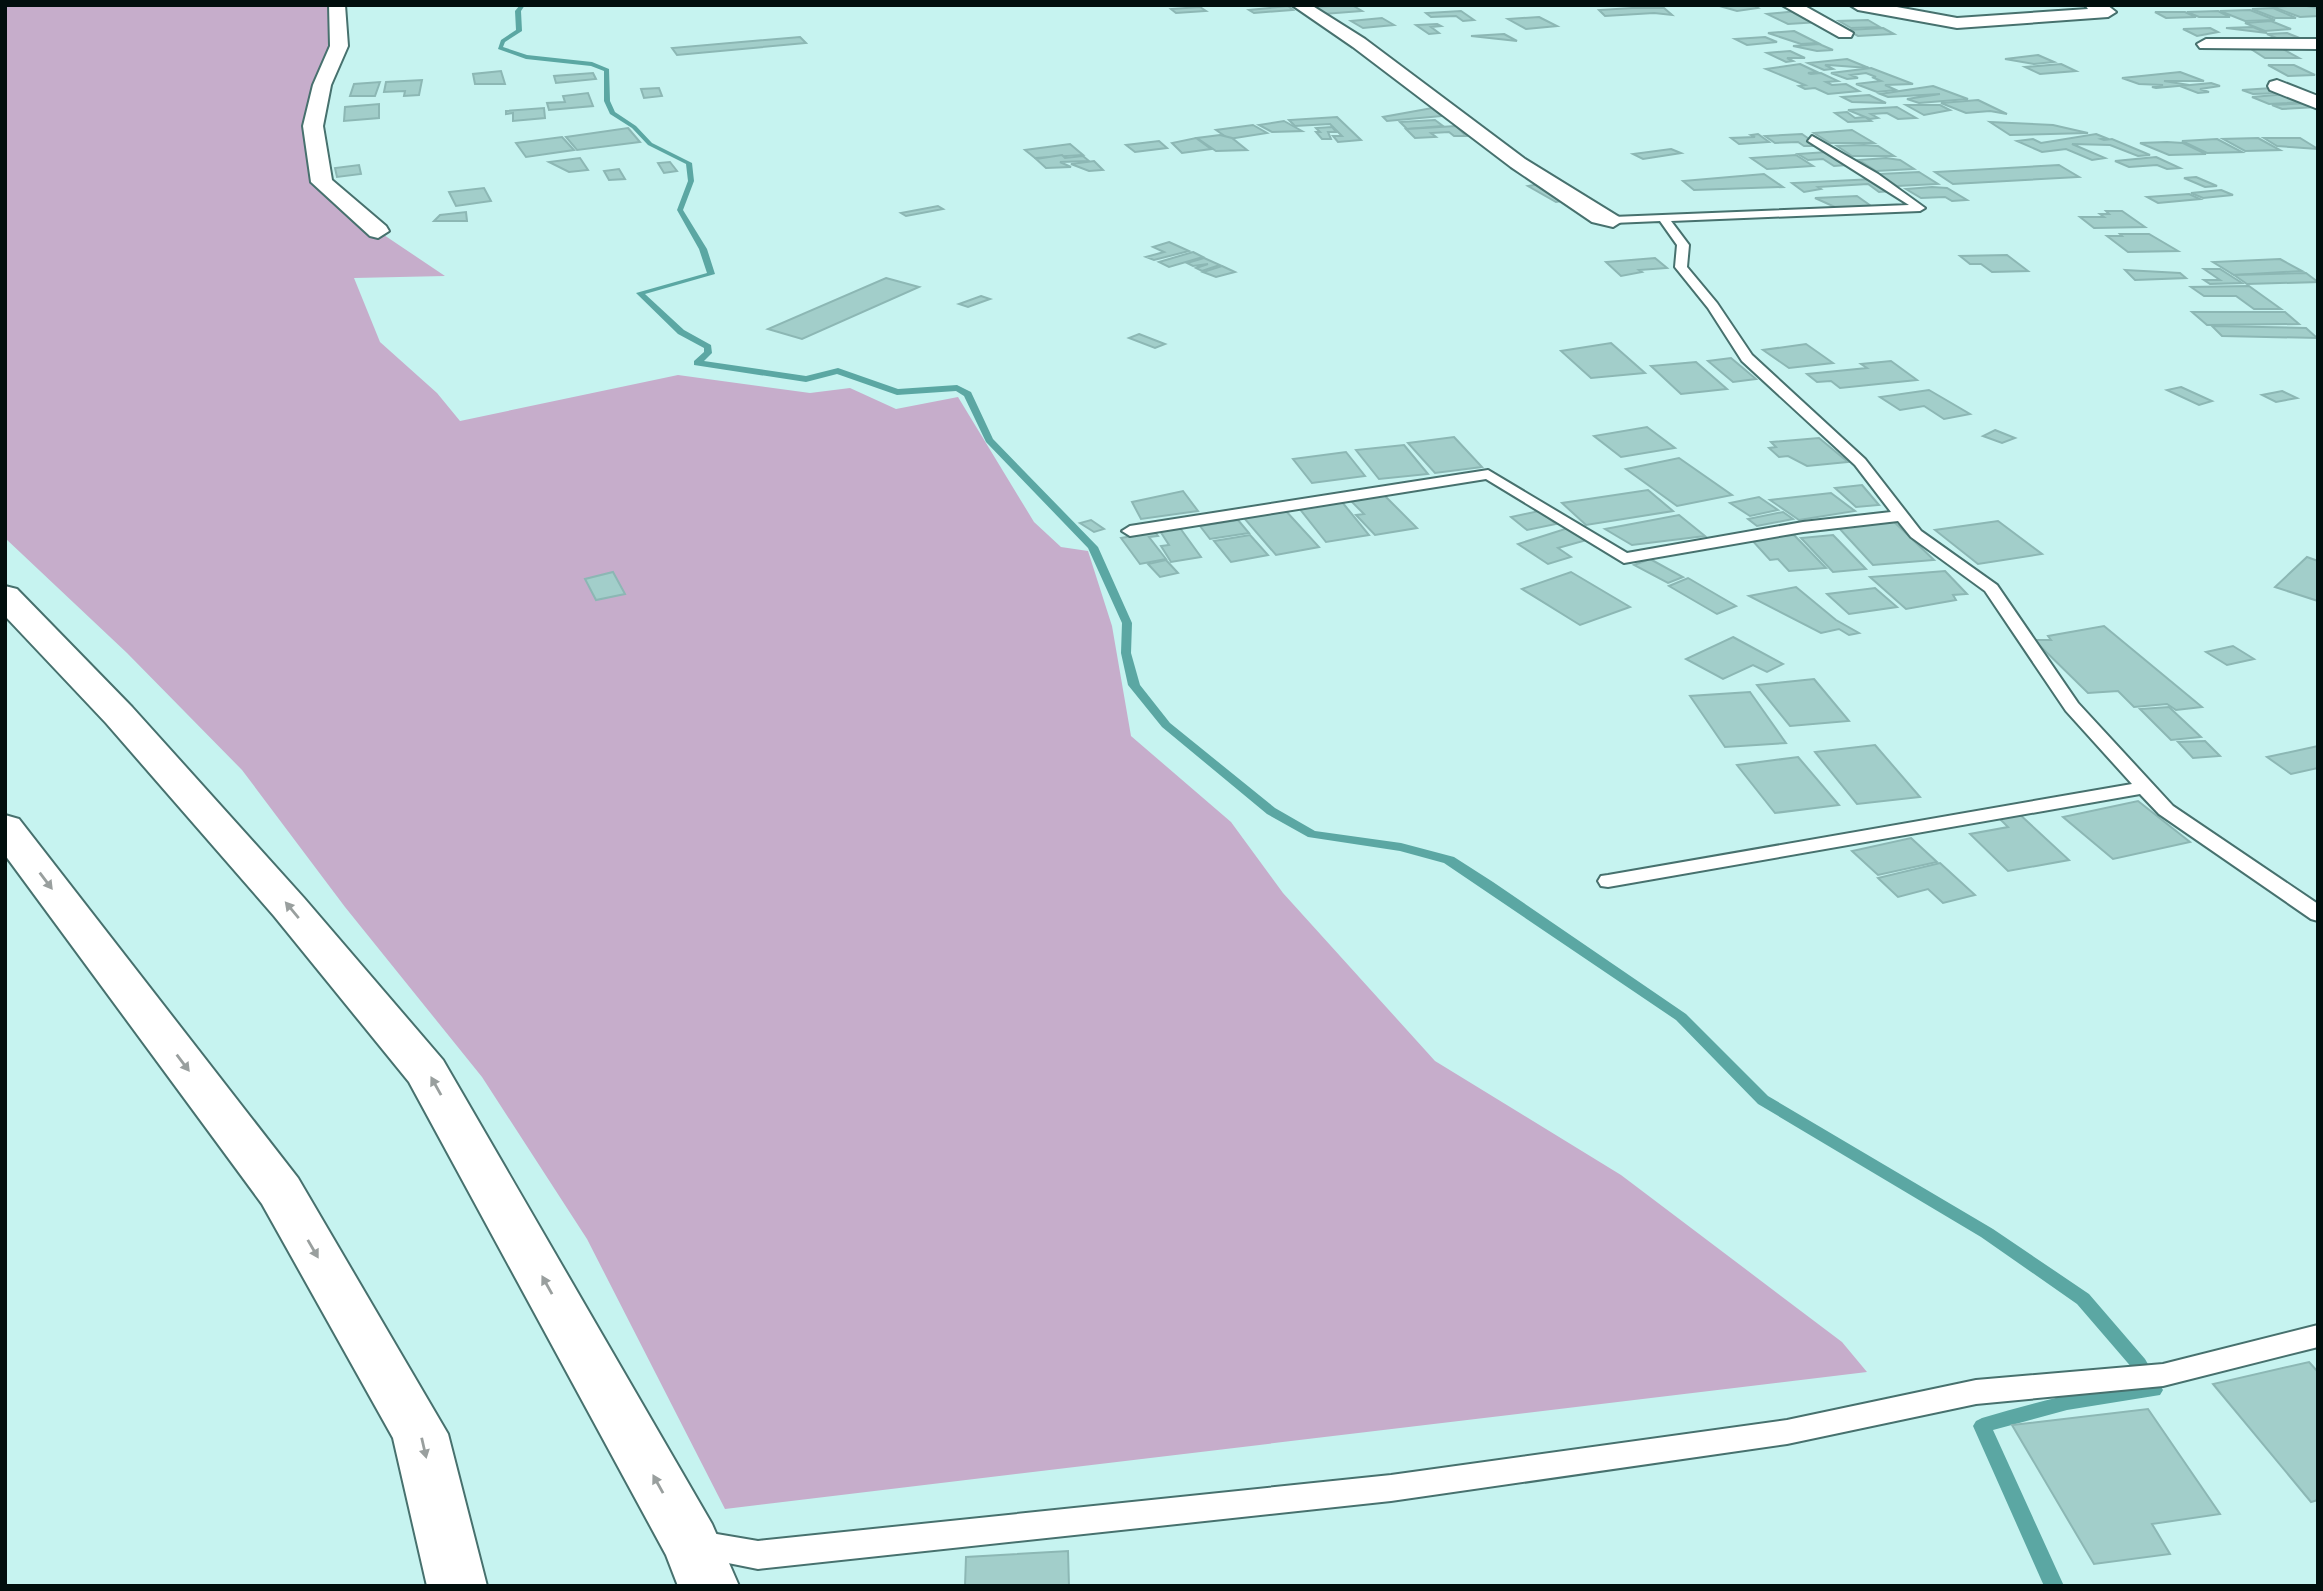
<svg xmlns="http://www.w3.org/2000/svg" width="2323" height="1591" viewBox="0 0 2323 1591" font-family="'Alegreya Sans',sans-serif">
<rect width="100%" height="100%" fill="#c6f3f0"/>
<polygon fill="#c6adcb" points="5,5 337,5 339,46 322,85 322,182 378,231 445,276 354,278 380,342 437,393 460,421 678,375 810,393 850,388 896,409 958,397 1034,522 1061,547 1088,551 1112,626 1131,736 1231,822 1283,893 1435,1061 1621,1175 1842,1342 1867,1372 725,1509 587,1239 482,1077 345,907 242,770 127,653 5,538"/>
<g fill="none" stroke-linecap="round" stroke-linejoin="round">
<path fill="#5ba7a3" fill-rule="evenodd" d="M520,5H525L521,11L522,31L505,42L503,47L527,55L592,62L609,69L610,101L615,112L636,126L652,143L692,163L694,181L683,210L707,249L715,274L645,294L684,330L711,345L712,353L704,361L806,376L838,368L898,389L957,385L971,392L993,439L1098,547L1132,623L1131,653L1140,685L1170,723L1275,808L1315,831L1401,843L1454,857L1493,882L1686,1014L1768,1096L1993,1229L2089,1294L2145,1359L2163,1390L2160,1395L2067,1410L1993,1430L2064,1586H2044L1973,1426L1976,1421L1982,1418C2034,1403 2087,1388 2141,1384L2133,1369L2077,1304L1981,1237L1758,1104L1676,1020L1444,863L1400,851L1308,837L1267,814L1162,727L1128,685L1121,653L1122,623L1088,548L986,442L964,396L956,391L897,395L837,374L806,382L694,365V361L704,352V348L678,334L636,293L707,273L699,249L677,210L688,181L686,164L648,145L632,128L610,114L604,101V71L591,66L526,59L498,49L501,40L516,30L515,11Z"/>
</g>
<g fill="#a2ceca" stroke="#8cb7b4" stroke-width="2">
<polygon points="1352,5 1362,11 1323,14 1310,7"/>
<polygon points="1716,5 1753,5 1758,8 1737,11"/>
<polygon points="2301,5 2318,8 2318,16 2300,17 2273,7"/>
<polygon points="1288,6 1293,10 1254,13 1249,10"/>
<polygon points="1200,7 1206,11 1176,13 1171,9"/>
<polygon points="1632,8 1664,8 1672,15 1654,13 1605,16 1599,10"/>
<polygon points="2273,8 2296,18 2275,18 2252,9"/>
<polygon points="2250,10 2275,20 2245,21 2220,11"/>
<polygon points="1461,11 1474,20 1463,21 1456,16 1431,17 1426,13"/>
<polygon points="1797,11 1820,22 1788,24 1767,14"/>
<polygon points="2218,11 2230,17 2199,17 2187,12"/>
<polygon points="2155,12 2185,12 2196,17 2166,18"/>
<polygon points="1539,17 1557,26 1526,29 1508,19"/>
<polygon points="1382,18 1394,25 1363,28 1351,21"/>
<polygon points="1868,20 1880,27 1851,28 1839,21"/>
<polygon points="2271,21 2291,29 2265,31 2245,23"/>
<polygon points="1437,24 1441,26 1431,27 1439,33 1429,34 1416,25"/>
<polygon points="2253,27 2267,33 2226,28"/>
<polygon points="1883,28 1894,34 1858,36 1847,30"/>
<polygon points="2210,28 2218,32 2197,36 2183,29"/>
<polygon points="1794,31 1818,43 1801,44 1768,33"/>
<polygon points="2287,33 2312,43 2281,40 2267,34"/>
<polygon points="1504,34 1517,41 1471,36"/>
<polygon points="800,37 806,43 677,55 672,48"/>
<polygon points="1765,37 1777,42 1747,45 1735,39"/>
<polygon points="1819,44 1833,50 1817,51 1793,46"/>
<polygon points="2248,47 2281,48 2299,58 2265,58"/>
<polygon points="1790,51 1805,58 1787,58 1793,61 1786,62 1767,53"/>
<polygon points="2038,55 2054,62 2034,64 2005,59"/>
<polygon points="1847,59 1869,68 1828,65 1825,65 1833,69 1824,70 1808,63"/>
<polygon points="1800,64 1817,72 1808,73 1811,74 1821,73 1838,81 1826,82 1832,85 1846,84 1859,91 1828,94 1815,88 1805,89 1799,86 1805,85 1766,69"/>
<polygon points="2061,64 2076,71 2040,74 2025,67"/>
<polygon points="2268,65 2294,65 2315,75 2288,76"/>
<polygon points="1871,68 1913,84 1885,85 1896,90 1877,92 1856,84 1881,81 1872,77 1876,77 1866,73 1851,75 1858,78 1847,79 1831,73"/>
<polygon points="501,71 505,84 475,84 473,74"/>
<polygon points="2180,72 2204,81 2164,81 2189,85 2156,88 2152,87 2163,85 2139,84 2122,78"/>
<polygon points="593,73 596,79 556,83 554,76"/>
<polygon points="422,80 419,95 404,96 405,91 384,92 386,82"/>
<polygon points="380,82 375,96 350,96 354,84"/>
<polygon points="2211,83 2220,86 2200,89 2209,92 2198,93 2180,86"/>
<polygon points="1933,86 1968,99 1919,103 1907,99 1940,94 1888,97 1880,94"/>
<polygon points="659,88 662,96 644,98 641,89"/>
<polygon points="2272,88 2283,93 2253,94 2242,90"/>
<polygon points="588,93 593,106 549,110 547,103 565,102 563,96"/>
<polygon points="2288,94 2305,102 2269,104 2252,97"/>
<polygon points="1869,95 1886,103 1852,102 1842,97"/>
<polygon points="1978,100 2007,114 1990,111 1966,113 1941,103"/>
<polygon points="2310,103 2318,107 2282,109 2272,105"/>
<polygon points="379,104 379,118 344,121 345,107"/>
<polygon points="1906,105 1940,105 1950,110 1924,115"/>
<polygon points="1897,107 1916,118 1898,119 1887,113 1871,114 1878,118 1870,119 1848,110"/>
<polygon points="544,108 545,118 513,121 513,113 506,114 506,111"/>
<polygon points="1432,108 1442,116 1387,121 1383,117"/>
<polygon points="1847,112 1855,118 1865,117 1871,121 1848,122 1835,113"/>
<polygon points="1337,117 1361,140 1338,142 1333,136 1342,136 1330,124 1295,126 1289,120"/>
<polygon points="1435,120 1443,126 1407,129 1400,122"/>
<polygon points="1284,121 1302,131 1272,132 1259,125"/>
<polygon points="1990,122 2053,125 2088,133 2010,135"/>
<polygon points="1253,125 1267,133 1229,139 1216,130"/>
<polygon points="1456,126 1466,136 1454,136 1449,132 1431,133 1436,137 1415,138 1406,129"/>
<polygon points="1332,127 1336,132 1328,132 1331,139 1322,139 1316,132 1320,132 1316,128"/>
<polygon points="628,128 640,142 577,150 566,137"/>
<polygon points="1852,130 1874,143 1830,143 1814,133"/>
<polygon points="1758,134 1769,142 1739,144 1731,138 1755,137 1751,135"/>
<polygon points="1802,134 1819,146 1804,146 1798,142 1775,143 1765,136"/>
<polygon points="2096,134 2106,138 2101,139 2104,140 2112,139 2150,155 2138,156 2110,145 2072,144 2105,158 2092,160 2066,149 2042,152 2017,141 2033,139 2041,143"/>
<polygon points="1220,135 1232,138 1247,150 1216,151 1197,138"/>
<polygon points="562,137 574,150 526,157 516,143"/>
<polygon points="1196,138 1211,149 1182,153 1172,143"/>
<polygon points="2258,138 2280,150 2245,151 2223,139"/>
<polygon points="2264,138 2300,138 2318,149 2277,146"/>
<polygon points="2217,139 2242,152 2207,153 2182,141"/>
<polygon points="1159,141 1167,148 1135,152 1126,145"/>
<polygon points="2167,142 2183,143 2206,154 2169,155 2140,143"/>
<polygon points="1070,144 1083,155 1035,158 1025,150"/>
<polygon points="1864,145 1878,146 1894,156 1852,156 1837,146"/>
<polygon points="1671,149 1681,153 1643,159 1633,154"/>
<polygon points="1827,152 1848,165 1834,166 1823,159 1808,160 1798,154"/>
<polygon points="1062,155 1065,158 1083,156 1089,161 1060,162 1071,167 1046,168 1036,159"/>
<polygon points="1796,155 1813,166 1767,169 1751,158"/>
<polygon points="2156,157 2180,168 2167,169 2157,165 2129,167 2115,161"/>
<polygon points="580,158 588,170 569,172 549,162"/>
<polygon points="1886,158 1900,160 1914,169 1876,171 1859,160"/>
<polygon points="1094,161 1103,170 1089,171 1071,164"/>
<polygon points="670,162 677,171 664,173 658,163"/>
<polygon points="359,165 361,174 337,177 335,168"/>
<polygon points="2059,165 2079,177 1953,184 1935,172"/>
<polygon points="619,169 625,179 609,180 604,171"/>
<polygon points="1919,172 1938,184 1897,186 1879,174"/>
<polygon points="1764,174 1783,187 1694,190 1683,181"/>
<polygon points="2196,177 2217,186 2205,187 2184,178"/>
<polygon points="1874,179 1892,191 1879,192 1868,184 1818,187 1821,189 1804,192 1792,183"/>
<polygon points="1540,184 1568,200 1556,202 1528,186"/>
<polygon points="1932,187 1947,188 1967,200 1952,201 1945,197 1921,198 1906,189"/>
<polygon points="484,188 491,201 456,206 449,192"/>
<polygon points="2221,190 2233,195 2203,198 2191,193"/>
<polygon points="2189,194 2200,199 2158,203 2147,197"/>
<polygon points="1857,196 1871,206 1837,208 1815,198"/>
<polygon points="938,206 943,209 906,216 901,213"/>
<polygon points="2106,211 2122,211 2145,227 2094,228 2080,217 2104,217 2100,214 2109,214"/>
<polygon points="466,212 467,221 434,221 440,215"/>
<polygon points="2120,234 2149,234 2178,251 2128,252 2107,236 2122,236"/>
<polygon points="1169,242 1189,251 1154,260 1146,257 1164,252 1153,247"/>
<polygon points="1193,252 1203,257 1169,267 1159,262"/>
<polygon points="2007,255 2028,271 1992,272 1981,264 1970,264 1960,256"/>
<polygon points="1204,258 1220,265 1202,271 1196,268 1208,264 1193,266 1187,263"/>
<polygon points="1655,258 1667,268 1639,270 1642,272 1621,276 1606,262"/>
<polygon points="2280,259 2302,271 2234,275 2213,262"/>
<polygon points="1222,266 1235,272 1216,277 1203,272"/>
<polygon points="2204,269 2220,269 2242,283 2210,284 2204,280 2220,280"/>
<polygon points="2125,270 2180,273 2186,278 2135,280"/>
<polygon points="2306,273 2318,282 2247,284 2234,275"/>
<polygon points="886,278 919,287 802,339 768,329"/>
<polygon points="2249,286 2281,309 2254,309 2236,296 2204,296 2191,287"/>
<polygon points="981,296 990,299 968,307 959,304"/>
<polygon points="2192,312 2285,312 2299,324 2207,325"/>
<polygon points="2212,326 2306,328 2317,338 2222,336"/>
<polygon points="1139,334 1165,344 1155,348 1129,338"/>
<polygon points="1611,343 1645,373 1591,378 1561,351"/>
<polygon points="1806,344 1833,363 1789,368 1763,350"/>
<polygon points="1731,358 1756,379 1733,382 1708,361"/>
<polygon points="1891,361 1917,380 1840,388 1831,381 1817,382 1807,374 1867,368 1861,364"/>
<polygon points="1696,362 1727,389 1681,394 1651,366"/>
<polygon points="2181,387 2212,401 2199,405 2167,390"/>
<polygon points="1929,390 1970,414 1944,419 1924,406 1900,410 1880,397"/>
<polygon points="2282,391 2297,398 2276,402 2262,395"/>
<polygon points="1647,427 1675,448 1621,457 1594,436"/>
<polygon points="1995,430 2015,438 2002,443 1983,436"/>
<polygon points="1454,437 1482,467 1435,473 1408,443"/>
<polygon points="1819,438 1848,462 1807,466 1788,456 1779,457 1769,448 1776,447 1771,442"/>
<polygon points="1404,445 1428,474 1379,479 1356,450"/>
<polygon points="1346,452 1365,476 1312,483 1293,459"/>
<polygon points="1679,458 1732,495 1677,506 1626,469"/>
<polygon points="1862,485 1879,505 1856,507 1835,488"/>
<polygon points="1648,490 1673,511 1586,525 1562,503"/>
<polygon points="1183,491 1198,511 1141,519 1132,502"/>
<polygon points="1831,493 1855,511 1799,520 1770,500"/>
<polygon points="1383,494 1417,528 1375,535 1356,515 1364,514 1350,500"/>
<polygon points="1759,497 1778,510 1750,516 1730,503"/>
<polygon points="1342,502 1369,535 1326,542 1299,508"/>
<polygon points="1285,510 1319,547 1276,555 1244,518"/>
<polygon points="1539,511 1556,524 1527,530 1511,517"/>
<polygon points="1783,512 1793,519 1757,526 1748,519"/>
<polygon points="1679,515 1705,536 1632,545 1605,529"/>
<polygon points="1891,519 1934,560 1873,565 1838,527"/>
<polygon points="1091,520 1104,529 1094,532 1080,523"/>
<polygon points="1238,520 1249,533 1210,539 1200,526"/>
<polygon points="1998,521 2042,554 1978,564 1935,530"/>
<polygon points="1180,528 1201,557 1171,562 1161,546 1169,545 1160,531"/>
<polygon points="1568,528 1587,540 1558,548 1571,557 1548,564 1518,544"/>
<polygon points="1155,532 1158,536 1149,537 1166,559 1140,564 1121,538"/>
<polygon points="1250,535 1268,555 1231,562 1214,541"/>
<polygon points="1794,535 1826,568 1789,571 1778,559 1770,560 1751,539"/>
<polygon points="1833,535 1866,569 1833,572 1801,538"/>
<polygon points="2307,557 2318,561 2318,601 2275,587"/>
<polygon points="1650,559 1683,577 1668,583 1634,565"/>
<polygon points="1166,560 1178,573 1160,577 1148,564"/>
<polygon points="1945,571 1967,594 1953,595 1956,600 1906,609 1870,577"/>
<polygon points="613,572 625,594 596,600 585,579"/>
<polygon points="1571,572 1630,607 1580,625 1522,589"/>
<polygon points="1688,578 1736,606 1717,614 1669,586"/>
<polygon points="1796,587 1836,620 1859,633 1849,635 1839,629 1821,633 1749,596"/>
<polygon points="1875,588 1897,607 1849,614 1827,594"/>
<polygon points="2104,626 2202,707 2176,710 2167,704 2134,707 2118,691 2088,693 2034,640 2051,640 2048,636"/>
<polygon points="1733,637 1783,664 1767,672 1753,665 1723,679 1686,659"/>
<polygon points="2233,646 2254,659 2227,665 2206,652"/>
<polygon points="1814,679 1849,721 1790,726 1757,685"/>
<polygon points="1750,692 1786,743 1725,747 1690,696"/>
<polygon points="2169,707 2201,737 2171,740 2140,709"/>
<polygon points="2205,741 2220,756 2193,758 2178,742"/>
<polygon points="1875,745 1920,797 1857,804 1815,752"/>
<polygon points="2318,746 2318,768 2291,774 2267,757"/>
<polygon points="1798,757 1839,805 1775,813 1737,765"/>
<polygon points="2138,801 2190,842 2113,859 2063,817"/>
<polygon points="2016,811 2069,860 2008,871 1970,834 2008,827 1996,815"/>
<polygon points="1911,838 1937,862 1878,875 1852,851"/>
<polygon points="1940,863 1975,895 1943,903 1928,889 1898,897 1878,878"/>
<polygon points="2309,1362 2318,1372 2318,1500 2311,1502 2213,1384"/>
<polygon points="2148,1409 2220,1514 2152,1524 2170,1554 2094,1564 2012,1425"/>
<polygon points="1068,1551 1069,1586 965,1586 966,1557"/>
</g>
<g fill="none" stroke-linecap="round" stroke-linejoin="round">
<g stroke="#47716e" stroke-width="4">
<g id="lane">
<polygon points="1812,136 1878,174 1925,208 1920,211 1671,221 1689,245 1687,267 1717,303 1752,355 1865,459 1921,531 1997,585 2078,703 2173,806 2318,904 2318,921 2311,919 2159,814 2140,794 1608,887 1601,886 1598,881 1601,876 1608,875 2132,784 2066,711 1985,591 1911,537 1898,521 1803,532 1624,563 1486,479 1130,536 1122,531 1130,526 1488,470 1627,553 1803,522 1891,512 1855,465 1742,361 1708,308 1675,267 1677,245 1660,221 1613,223 1607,220 1613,217 1909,205 1808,141"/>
<polygon points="2318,1325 2318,1347 2163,1386 1976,1404 1787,1444 1391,1501 758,1569 688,1555 684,1545 688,1535 699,1531 758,1541 1391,1475 1787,1420 1976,1380 2163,1364"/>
</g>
</g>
<g stroke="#47716e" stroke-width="4">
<g id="street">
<polygon points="329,5 345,5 348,46 331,85 323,126 332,180 386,226 389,231 378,238 370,236 311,182 303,126 313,85 330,46"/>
<polygon points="1292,5 1311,5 1365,39 1525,159 1624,220 1613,227 1592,222 1511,167 1353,47"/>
<polygon points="1782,5 1803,5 1853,33 1851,37 1839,37"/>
<polygon points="1850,5 1886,5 1957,18 2088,9 2085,5 2107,5 2116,12 2108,17 1957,28 1858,10"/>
<polygon points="2206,39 2318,39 2318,49 2200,48 2197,44"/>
<polygon points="2277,80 2318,96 2318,109 2270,90 2268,86 2270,82"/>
</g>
</g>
<g stroke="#47716e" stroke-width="4">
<g id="secondary">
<polygon points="5,586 17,589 132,707 304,898 443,1060 712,1524 739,1586 678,1586 666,1555 409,1082 274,916 106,723 5,616"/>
<polygon points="5,815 19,819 298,1178 448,1434 487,1586 427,1586 393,1438 262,1204 5,855"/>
</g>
</g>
<use href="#lane" fill="#fff" fill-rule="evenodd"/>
<use href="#street" fill="#fff" fill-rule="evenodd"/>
<use href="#secondary" fill="#fff" fill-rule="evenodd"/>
</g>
<defs><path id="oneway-solid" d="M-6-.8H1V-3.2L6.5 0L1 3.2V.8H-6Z" transform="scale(1.75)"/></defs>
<g fill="#999f9e">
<use href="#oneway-solid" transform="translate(46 881) rotate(53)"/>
<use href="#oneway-solid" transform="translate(292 910) rotate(-130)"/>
<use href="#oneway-solid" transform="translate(183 1063) rotate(53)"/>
<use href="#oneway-solid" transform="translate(436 1086) rotate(-119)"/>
<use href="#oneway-solid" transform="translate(313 1249) rotate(60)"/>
<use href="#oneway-solid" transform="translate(547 1285) rotate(-119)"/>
<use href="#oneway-solid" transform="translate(424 1448) rotate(77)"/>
<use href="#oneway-solid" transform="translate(658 1484) rotate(-119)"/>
</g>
<rect width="2323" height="1591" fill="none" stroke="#010e0d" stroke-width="14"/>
</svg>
